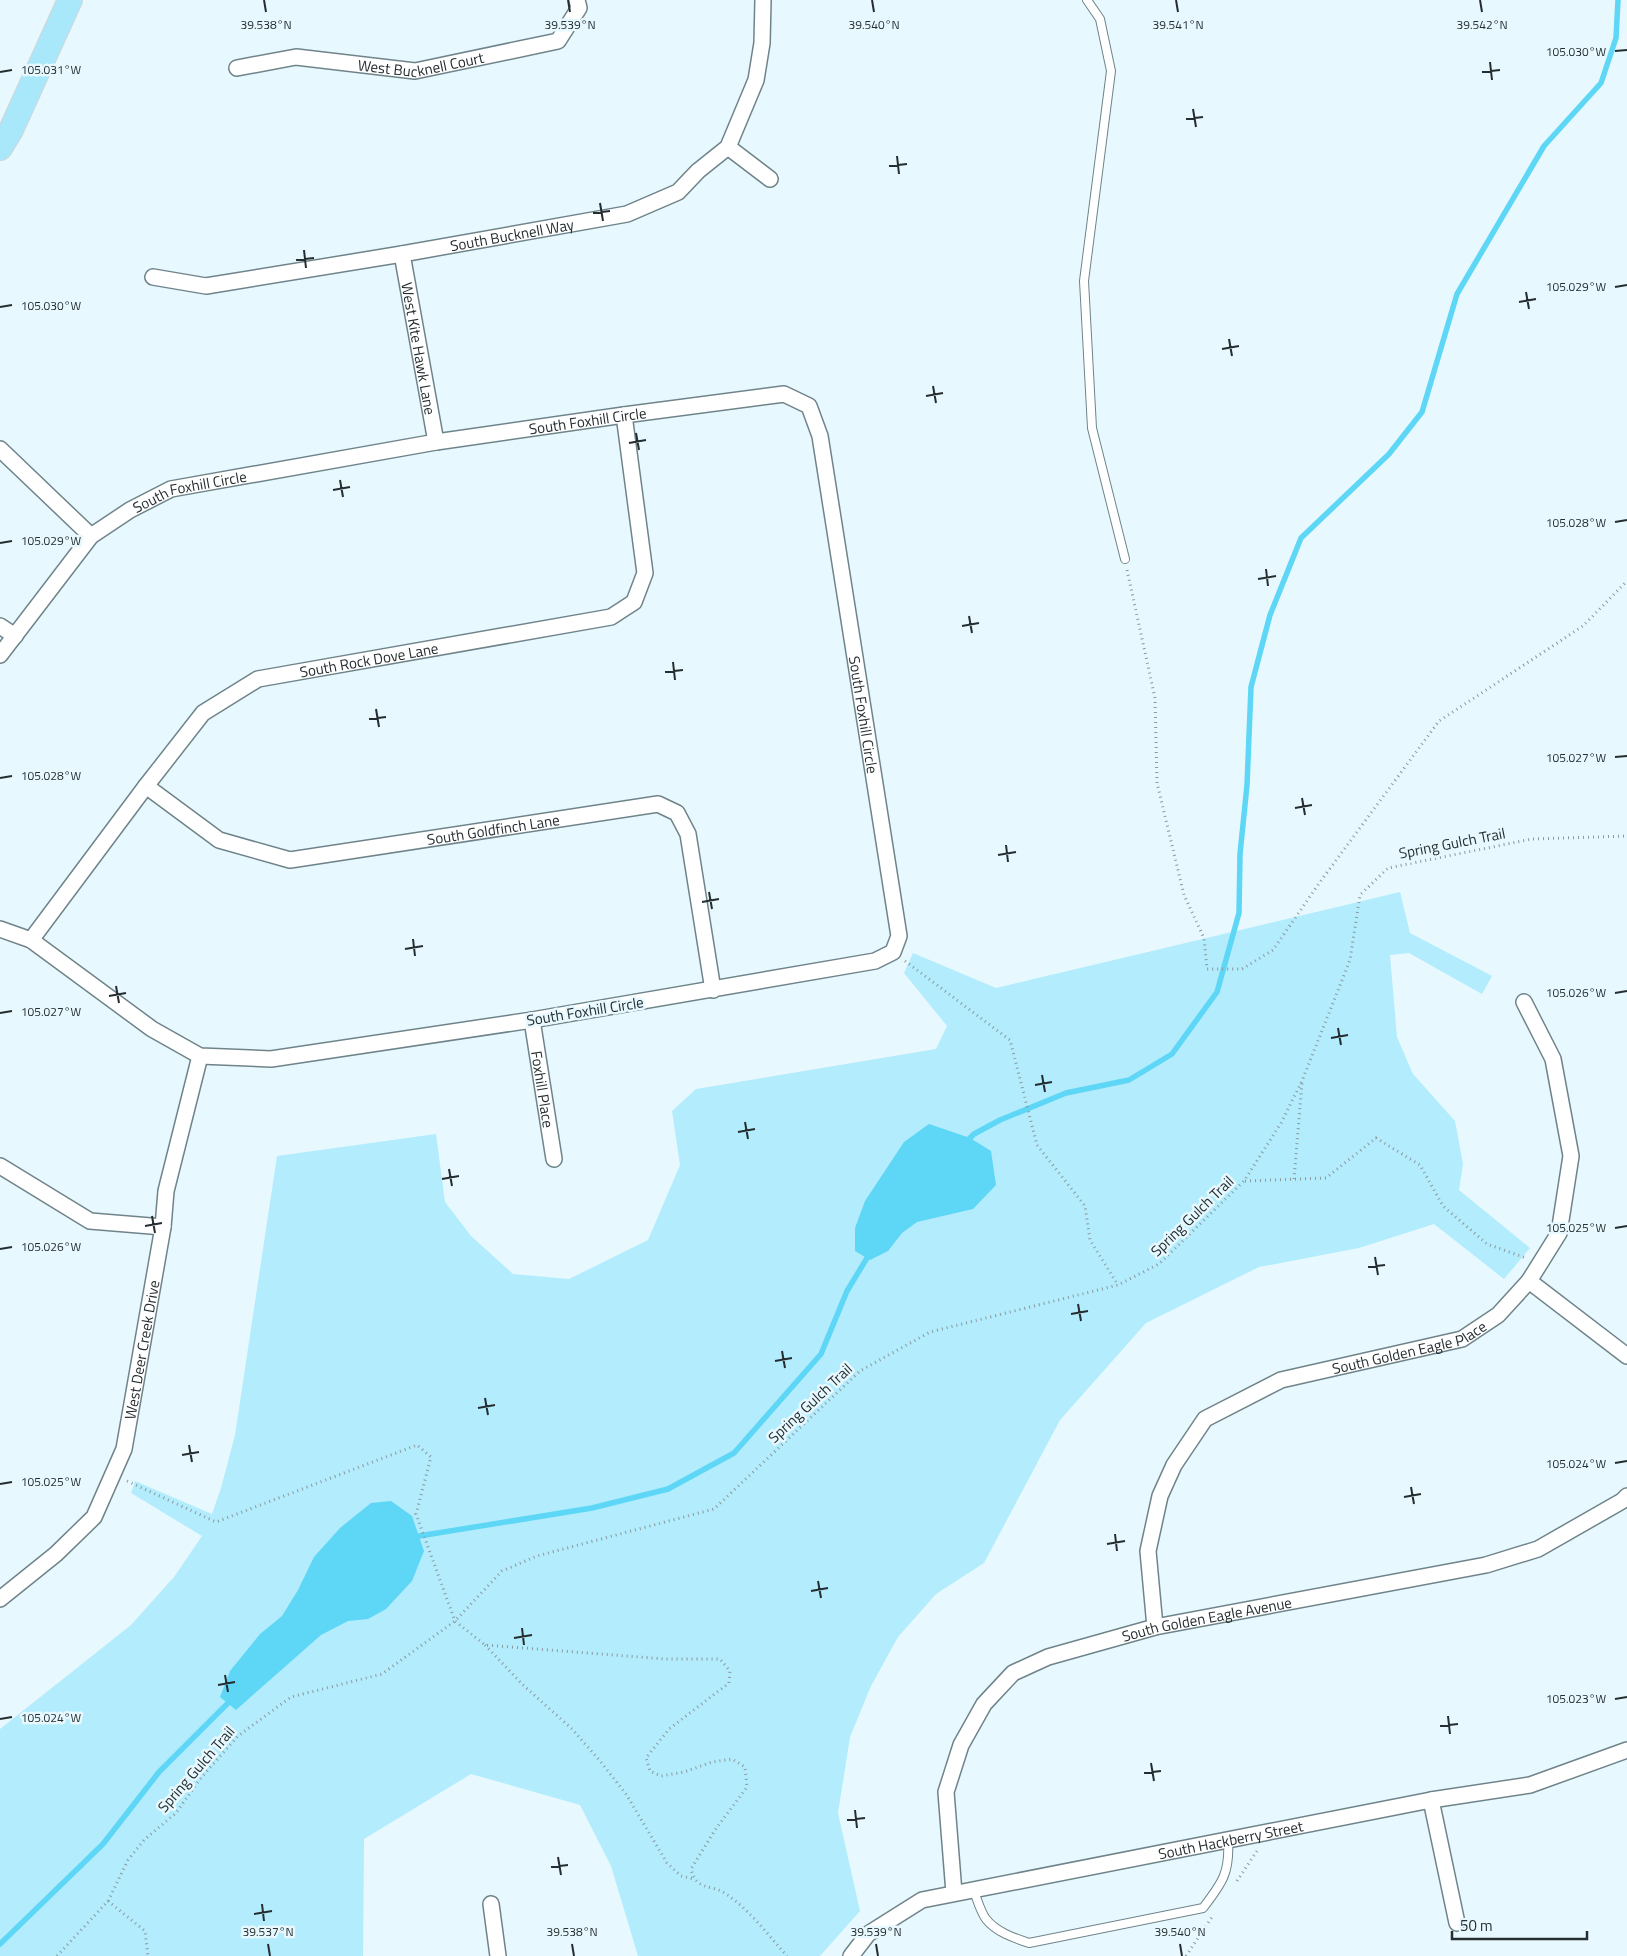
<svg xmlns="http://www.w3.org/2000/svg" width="1627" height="1956" viewBox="0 0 1627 1956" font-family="'Titillium Web',sans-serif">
<rect width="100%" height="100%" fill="#e7f9fe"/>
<polygon fill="#b2ecfd" points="1400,892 1410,933 1492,976 1482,994 1409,953 1390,955 1397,1037 1413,1074 1455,1121 1463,1164 1459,1190 1530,1248 1504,1279 1434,1224 1359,1248 1259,1267 1146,1323 1060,1420 984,1563 936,1594 898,1637 871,1686 850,1737 838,1813 860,1911 820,1956 638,1956 611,1866 580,1805 471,1774 364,1839 363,1956 0,1956 0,1729 131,1625 174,1577 202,1536 131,1493 135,1481 212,1514 221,1488 235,1435 277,1156 436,1134 445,1202 471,1236 513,1274 569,1279 648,1240 680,1165 672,1111 696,1089 936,1049 947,1026 904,973 913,953 996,988"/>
<g fill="#5ed6f6">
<polygon points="929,1124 970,1138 991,1151 996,1185 973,1209 917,1222 902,1233 888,1251 870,1260 855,1251 855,1228 865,1201 904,1142"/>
<polygon points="391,1501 412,1516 424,1551 412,1581 386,1609 368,1619 348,1621 321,1635 236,1710 220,1697 230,1671 260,1634 282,1616 298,1590 314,1557 340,1528 371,1503"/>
</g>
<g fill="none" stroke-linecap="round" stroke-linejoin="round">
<g stroke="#5ed6f6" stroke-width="5.5">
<polyline points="966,1142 974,1134 1000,1120 1066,1093 1129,1080 1172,1054 1217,992 1239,913 1240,854 1247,785 1251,687 1270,615 1301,538 1389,454 1422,412 1457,294 1544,146 1601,83 1616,38 1618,0"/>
<polyline points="412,1538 419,1536 592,1508 668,1489 734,1453 821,1354 847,1291 870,1253"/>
<polyline points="0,1944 103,1844 159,1772 232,1699"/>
</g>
<g stroke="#6f848a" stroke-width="10">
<g id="lane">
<polyline points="1087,0 1100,19 1111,71 1084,281 1092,428 1125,559"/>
<path d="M973,1889C977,1898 980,1911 986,1919C996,1932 1014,1938 1029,1943L1203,1908C1223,1882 1230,1872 1228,1840"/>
</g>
</g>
<g stroke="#6f848a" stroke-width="18">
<g id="street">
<path id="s1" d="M237,68L296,57L415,71L558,41L579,8L577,0"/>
<polyline points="728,147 770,179"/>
<path id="s2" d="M402,254L436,442"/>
<path id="s3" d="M153,277L206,286L402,254L627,214L678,192L698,171L728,147L756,80L762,43L763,0"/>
<polyline points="0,449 91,536"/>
<polyline points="0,626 15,636"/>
<path id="s4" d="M0,655L91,536L130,510L171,489L436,442L624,415L784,394L809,406L820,436L899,936L893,952L875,961L532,1020L271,1059L200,1056L152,1029L31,940L0,929"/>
<path id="s5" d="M146,786L219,840L290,860L658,804L677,813L688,834L713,990"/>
<path id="s6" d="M31,940L146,786L203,713L258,679L611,617L634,602L645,573L624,415"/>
<path id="s7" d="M532,1020L554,1159"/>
<polyline points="0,1166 90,1221 163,1227"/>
<polyline points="1529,1281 1627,1356"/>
<path id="s8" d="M0,1599L56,1554L94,1517L124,1449L163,1227L166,1191L200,1056"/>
<path id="s9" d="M1155,1627L1148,1551L1160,1496L1174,1465L1205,1419L1281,1380L1462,1339L1498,1315L1529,1281L1559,1233L1571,1156L1553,1059L1524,1002"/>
<polyline points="1431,1800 1457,1923"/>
<path id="s10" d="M954,1893L946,1792L961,1745L984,1704L1013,1673L1048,1657L1155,1627L1486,1565L1538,1549L1622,1501L1627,1496"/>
<polyline points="491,1904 498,1956"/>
<path id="s11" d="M851,1956L868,1934L922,1900L1431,1800L1530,1785L1627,1750"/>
</g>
</g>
<g stroke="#d3d5d6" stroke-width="26">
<polyline id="primary" points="0,148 11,130 70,0"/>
</g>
<g stroke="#8c999d" stroke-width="3" stroke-dasharray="1 4" stroke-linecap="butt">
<polyline points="1127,570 1155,698 1157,783 1184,895 1204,938 1207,969 1242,969 1273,950 1320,882 1439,721 1583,626 1627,581"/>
<polyline points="905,961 1010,1040 1037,1145 1085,1206 1090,1240 1118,1285"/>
<polyline points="1294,1179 1302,1083"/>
<polyline points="1245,1181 1326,1178 1376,1138 1420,1165 1443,1206 1487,1244 1526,1258"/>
<path d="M127,1481L216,1522L417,1445L431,1457L416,1514L455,1621L485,1645L665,1659H720L730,1671L729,1683L669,1729L646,1758L650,1771L661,1776L684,1772L712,1762L732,1759L745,1767L747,1787L715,1830L691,1869C697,1892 710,1883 726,1894C750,1910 768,1935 787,1956"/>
<polyline points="485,1645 522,1684 572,1729 600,1761 626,1794 667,1863 681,1876 694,1879"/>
<polyline points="1237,1881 1257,1851"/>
<polyline points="108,1901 145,1931 148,1956"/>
<polyline points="57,1956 108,1901 128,1860 144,1840 176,1813 200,1779 238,1736 291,1697 382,1674 455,1621 502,1571 537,1556 714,1509 860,1371 930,1332 1118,1285 1159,1264 1244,1181 1281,1123 1302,1081 1350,960 1360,895 1388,868 1532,839 1627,836"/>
<polyline points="1186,1956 1212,1917"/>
</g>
<use href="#lane" stroke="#fff" stroke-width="8"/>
<use href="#street" stroke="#fff" stroke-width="15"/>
<use href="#primary" stroke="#a8e8fa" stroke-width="24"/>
</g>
<path fill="none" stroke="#252d30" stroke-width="2" d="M264,0L266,12M568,0L570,12M872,0L874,12M1176,0L1178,12M1480,0L1482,12M1615,51L1627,50M1490,62L1492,80M0,72L12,70M1482,72L1500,70M1193,109L1196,127M1186,119L1203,117M897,156L899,174M889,166L907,164M600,203L603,221M593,213L610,211M304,250L306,268M296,260L314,258M1615,287L1627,285M1526,292L1529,309M1519,302L1536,299M0,307L12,305M1229,339L1232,356M1222,349L1239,346M933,386L936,403M926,396L943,393M636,433L639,450M629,443L646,440M340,480L343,497M333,490L350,487M1615,522L1627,520M0,543L12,541M1266,569L1268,586M1258,579L1276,576M969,616L972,633M962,626L979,623M673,662L675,680M665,672L683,670M376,709L379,727M369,719L386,717M1615,757L1627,756M0,778L12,776M1302,798L1305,815M1295,808L1312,805M1006,845L1008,862M998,855L1016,852M709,892L712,909M702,902L719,899M413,939L415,956M405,949L423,946M116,986L119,1003M1615,993L1627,991M109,996L126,993M0,1013L12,1011M1338,1028L1341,1045M1331,1038L1348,1035M1042,1075L1045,1092M1035,1085L1052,1082M745,1122L748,1139M738,1132L755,1129M449,1169L452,1186M442,1179L459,1176M152,1216L155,1233M145,1226L162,1223M1615,1228L1627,1226M0,1249L12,1247M1375,1257L1378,1275M1368,1267L1385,1265M1078,1304L1081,1321M1071,1314L1088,1311M782,1351L785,1368M775,1361L792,1358M485,1398L488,1415M478,1408L495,1405M189,1445L192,1462M182,1455L199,1452M1615,1463L1627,1461M0,1484L12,1482M1411,1487L1414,1504M1404,1497L1421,1494M1115,1534L1117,1551M1107,1544L1125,1541M818,1581L821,1598M811,1591L828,1588M522,1628L524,1645M514,1638L532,1635M225,1675L228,1692M218,1685L235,1682M1615,1699L1627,1697M1448,1716L1450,1734M0,1719L12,1717M1440,1726L1458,1724M1151,1763L1154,1781M1144,1773L1161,1771M855,1810L857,1828M847,1820L865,1818M558,1857L561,1875M551,1867L568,1865M262,1904L264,1921M254,1914L272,1911M268,1944L270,1956M572,1944L574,1956M876,1944L878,1956M1180,1944L1182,1956"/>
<g text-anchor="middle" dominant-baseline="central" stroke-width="5" stroke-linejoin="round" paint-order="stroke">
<g font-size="15" fill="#252d30" stroke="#e7f9fe">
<text stroke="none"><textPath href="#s1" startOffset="186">West Bucknell Court</textPath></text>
<text stroke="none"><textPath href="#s3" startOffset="364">South Bucknell Way</textPath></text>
<text stroke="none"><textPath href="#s2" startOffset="96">West Kite Hawk Lane</textPath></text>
<text stroke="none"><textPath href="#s4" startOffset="665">South Foxhill Circle</textPath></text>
<text stroke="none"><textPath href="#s4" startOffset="260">South Foxhill Circle</textPath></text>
<text stroke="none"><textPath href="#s6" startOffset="462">South Rock Dove Lane</textPath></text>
<text stroke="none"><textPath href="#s4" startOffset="1205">South Foxhill Circle</textPath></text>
<text stroke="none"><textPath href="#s5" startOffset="370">South Goldfinch Lane</textPath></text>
<text transform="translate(1452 843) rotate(-11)">Spring Gulch Trail</text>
<text transform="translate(585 1011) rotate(-9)">South Foxhill Circle</text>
<text stroke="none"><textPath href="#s7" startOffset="70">Foxhill Place</textPath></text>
<text transform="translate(1192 1216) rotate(-44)">Spring Gulch Trail</text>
<text stroke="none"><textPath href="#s9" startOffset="440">South Golden Eagle Place</textPath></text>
<text stroke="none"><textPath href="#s8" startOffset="300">West Deer Creek Drive</textPath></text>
<text transform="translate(810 1403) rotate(-43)">Spring Gulch Trail</text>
<text stroke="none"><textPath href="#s10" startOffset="442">South Golden Eagle Avenue</textPath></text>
<text transform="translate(196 1769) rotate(-49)">Spring Gulch Trail</text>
<text stroke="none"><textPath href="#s11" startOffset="406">South Hackberry Street</textPath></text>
</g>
</g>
<g font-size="12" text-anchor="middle" fill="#252d30" stroke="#e7f9fe" stroke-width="5" stroke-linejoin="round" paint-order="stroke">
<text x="266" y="29">39.538°N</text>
<text x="570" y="29">39.539°N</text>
<text x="874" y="29">39.540°N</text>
<text x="1178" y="29">39.541°N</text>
<text x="1482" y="29">39.542°N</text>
<text x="1576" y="56">105.030°W</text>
<text x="51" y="74">105.031°W</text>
<text x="1576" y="291">105.029°W</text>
<text x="51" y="310">105.030°W</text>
<text x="1576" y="527">105.028°W</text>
<text x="51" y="545">105.029°W</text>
<text x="1576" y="762">105.027°W</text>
<text x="51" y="780">105.028°W</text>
<text x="1576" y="997">105.026°W</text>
<text x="51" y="1016">105.027°W</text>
<text x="1576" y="1232">105.025°W</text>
<text x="51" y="1251">105.026°W</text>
<text x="1576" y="1468">105.024°W</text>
<text x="51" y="1486">105.025°W</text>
<text x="1576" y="1703">105.023°W</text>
<text x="51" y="1722">105.024°W</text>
<text x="268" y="1936">39.537°N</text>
<text x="572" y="1936">39.538°N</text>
<text x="876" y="1936">39.539°N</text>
<text x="1180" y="1936">39.540°N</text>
</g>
<path d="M1452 1931v8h135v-8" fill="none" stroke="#252d30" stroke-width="2.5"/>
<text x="1460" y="1931" font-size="15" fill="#252d30" stroke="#e7f9fe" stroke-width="4" paint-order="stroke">50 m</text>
</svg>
